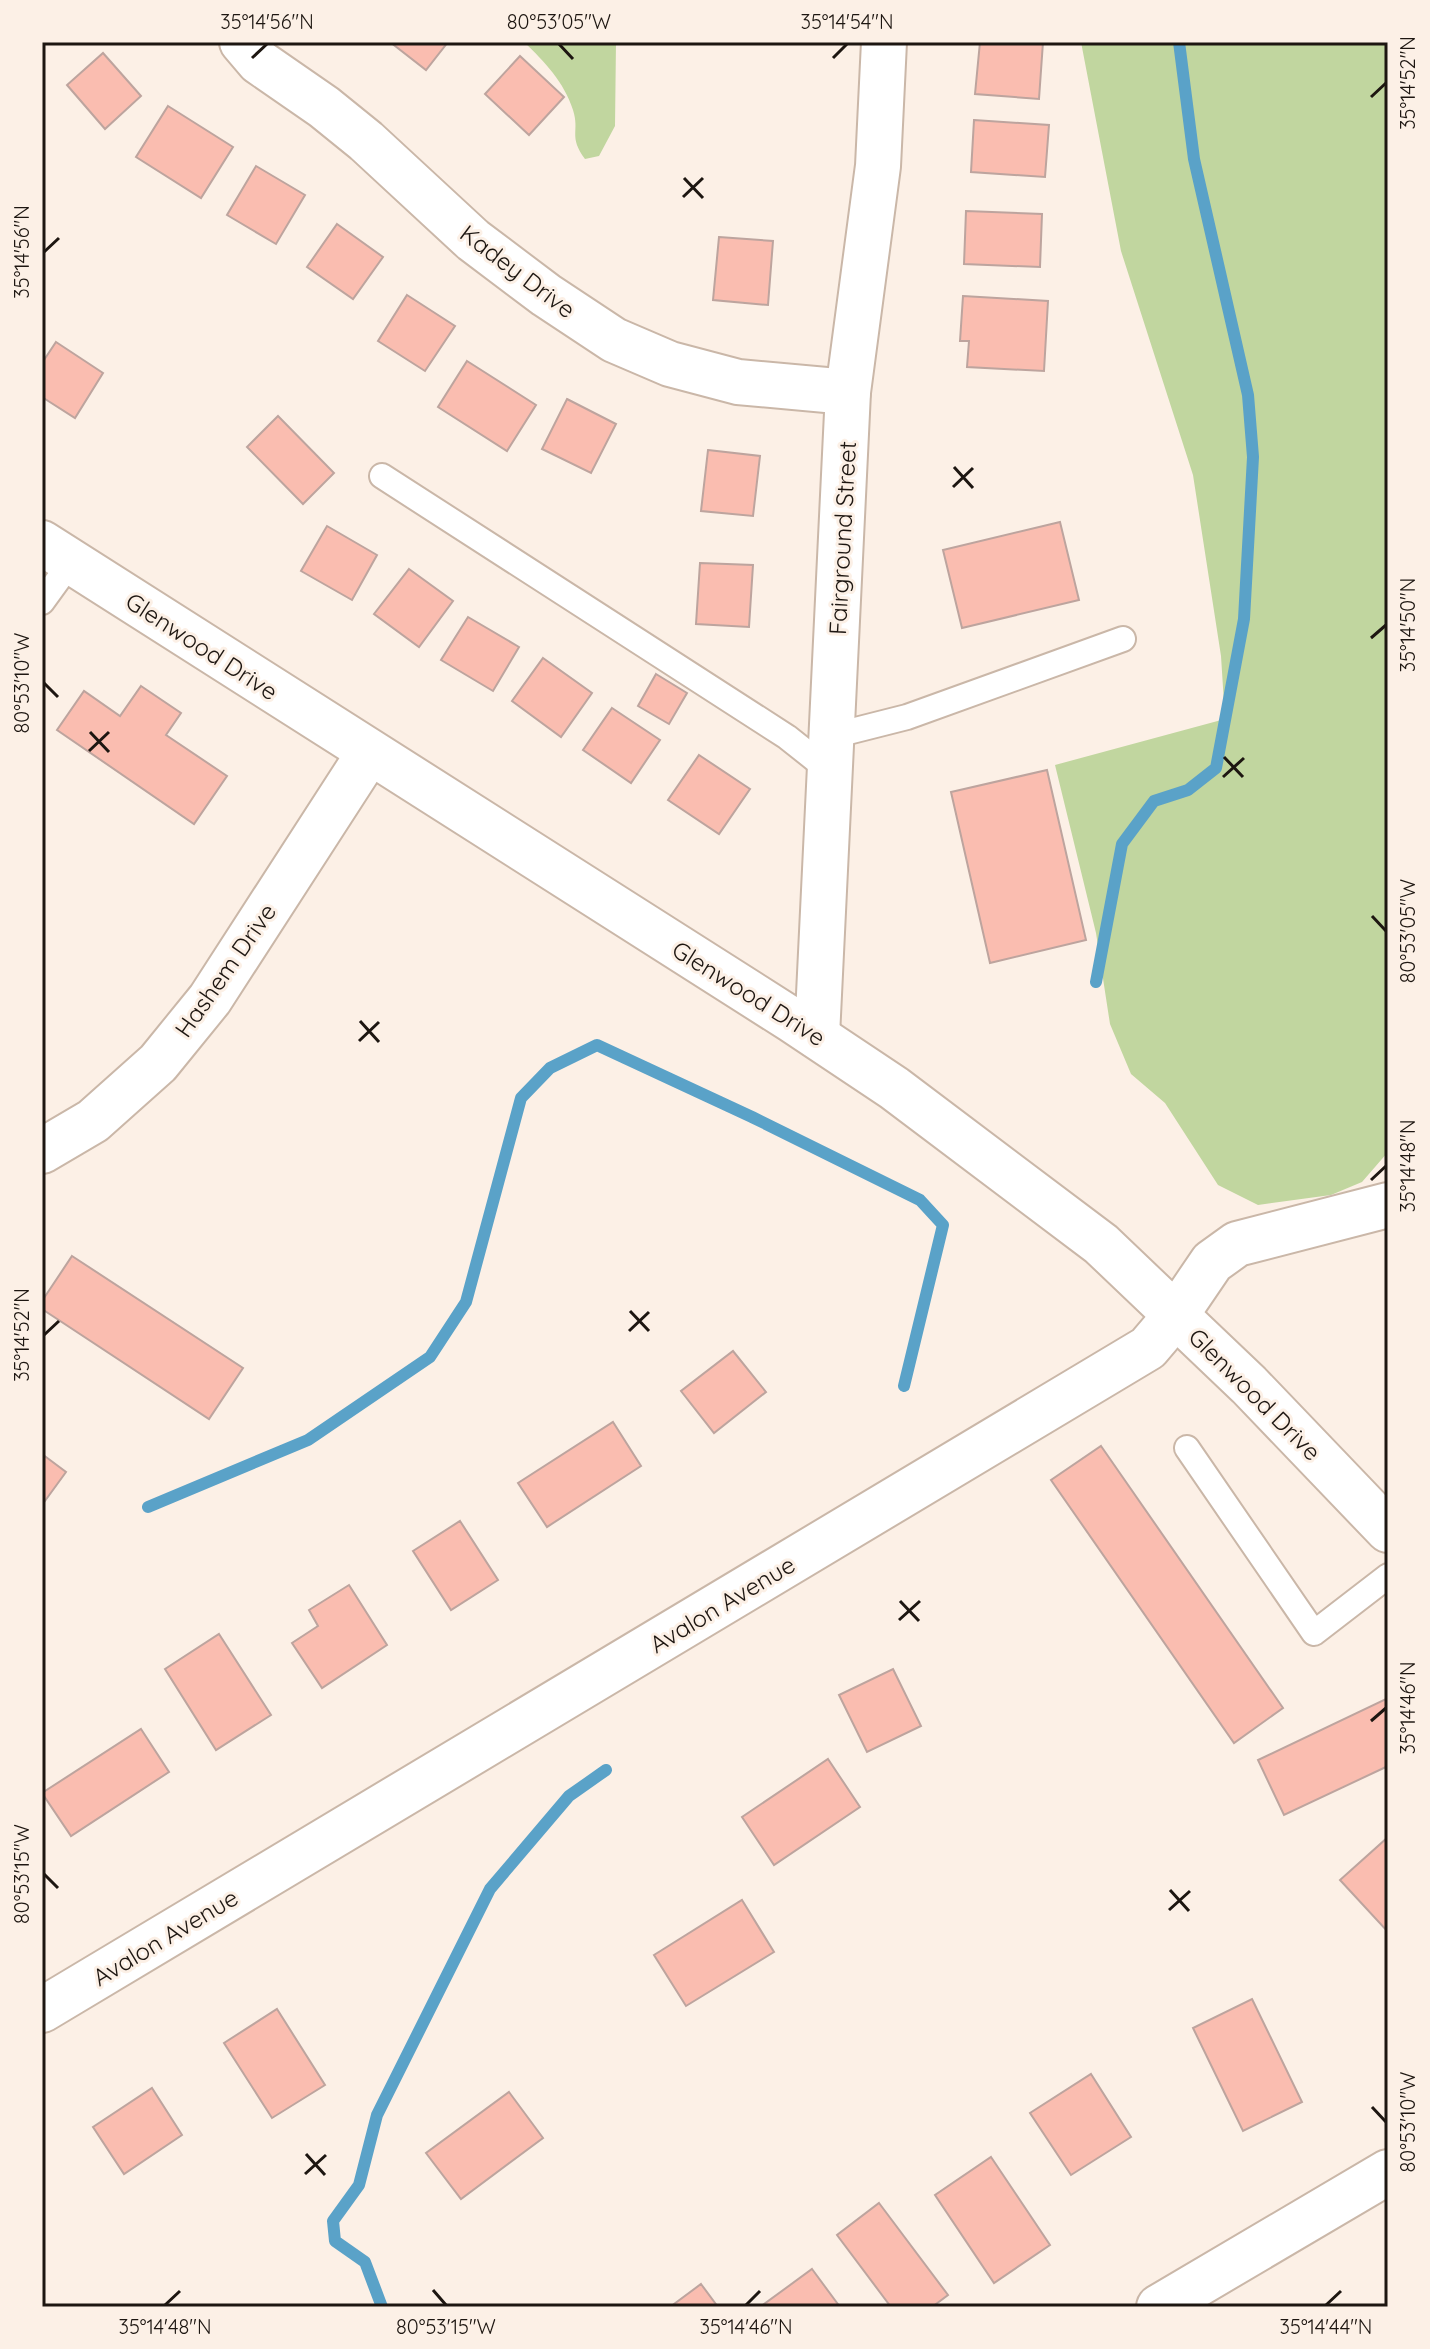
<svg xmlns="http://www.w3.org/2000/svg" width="1430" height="2349" viewBox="0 0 1430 2349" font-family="Quicksand,sans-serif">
<rect width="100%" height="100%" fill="#fcf0e6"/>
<g fill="#c1d69f">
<path d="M524,42H616L615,126L599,156L585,159C568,136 580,132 573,110C564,82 545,62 524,42Z"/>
<polygon points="1081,42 1388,42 1388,1152 1362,1182 1331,1195 1258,1205 1218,1185 1165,1103 1131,1074 1110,1024 1096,933 1055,765 1225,719 1221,656 1193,475 1121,251"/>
</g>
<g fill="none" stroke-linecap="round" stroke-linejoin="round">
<g stroke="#5aa2c8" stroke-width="12">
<polyline points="1096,982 1122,844 1154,801 1188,790 1216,768 1244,619 1253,457 1248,395 1194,159 1179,42"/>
<polyline points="148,1507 308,1440 430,1357 466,1302 521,1098 550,1068 597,1045 752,1117 920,1200 943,1225 904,1386"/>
<polyline points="382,2307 365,2262 335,2241 333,2221 359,2185 377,2115 490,1889 569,1796 606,1770"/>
</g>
</g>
<g fill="#fabdb0" stroke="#bda49e" stroke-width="2">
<polygon points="390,42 448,42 426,70"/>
<polygon points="980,42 1043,42 1039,99 975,94"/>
<polygon points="103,53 141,96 105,129 67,85"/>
<polygon points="520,56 564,97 529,135 485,94"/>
<polygon points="168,106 233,147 201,198 136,157"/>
<polygon points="974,120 1049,125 1045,177 971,172"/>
<polygon points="256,166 305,195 276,244 227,215"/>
<polygon points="966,211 1042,214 1040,267 964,264"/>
<polygon points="337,224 383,257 353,299 307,267"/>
<polygon points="719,237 773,241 768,305 713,300"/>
<polygon points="407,295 455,326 425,371 378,341"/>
<polygon points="963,296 1048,301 1044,371 967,367 969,341 960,341"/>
<polygon points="56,342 103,373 75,418 42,397 42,363"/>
<polygon points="467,361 536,405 507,451 438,407"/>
<polygon points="567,399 616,424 591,473 542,449"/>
<polygon points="278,416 334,473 303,504 247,447"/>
<polygon points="708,450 760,456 753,516 701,511"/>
<polygon points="1060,522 1079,600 962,628 943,550"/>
<polygon points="327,526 377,555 352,600 301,571"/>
<polygon points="700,563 753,565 749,627 696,624"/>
<polygon points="409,569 453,601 419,647 374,614"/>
<polygon points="468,617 519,647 493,691 441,660"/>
<polygon points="543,658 592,693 561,737 512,701"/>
<polygon points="656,674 687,693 669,724 638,706"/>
<polygon points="141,686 181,713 166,735 227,776 194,824 57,730 84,691 120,716"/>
<polygon points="612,708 660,740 631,783 583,750"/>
<polygon points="699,755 750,789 719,834 668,800"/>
<polygon points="1047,770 1086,940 990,963 951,792"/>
<polygon points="72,1256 243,1368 209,1419 42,1309 42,1301"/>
<polygon points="733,1351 766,1392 714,1433 681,1391"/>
<polygon points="613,1422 641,1466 547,1527 518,1483"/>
<polygon points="1101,1446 1283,1708 1234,1743 1051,1480"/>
<polygon points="42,1454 66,1472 42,1505"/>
<polygon points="460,1521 498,1580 451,1610 413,1551"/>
<polygon points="349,1585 387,1645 322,1688 292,1643 318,1626 309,1610"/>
<polygon points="219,1634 271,1715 216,1750 165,1669"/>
<polygon points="893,1669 921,1726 867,1752 839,1695"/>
<polygon points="1388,1698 1388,1766 1284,1815 1258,1760"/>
<polygon points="141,1729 169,1772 71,1836 42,1793"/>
<polygon points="828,1759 860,1807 774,1865 742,1817"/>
<polygon points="1387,1838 1388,1839 1388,1932 1340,1880"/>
<polygon points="742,1900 774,1952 686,2006 654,1955"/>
<polygon points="1252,1999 1302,2102 1243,2131 1193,2028"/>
<polygon points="277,2009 325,2085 272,2118 224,2043"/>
<polygon points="1091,2074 1131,2137 1071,2175 1030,2113"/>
<polygon points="152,2088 182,2135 124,2174 93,2127"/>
<polygon points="509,2092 543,2138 461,2199 426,2153"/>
<polygon points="991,2157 1050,2245 994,2283 935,2195"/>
<polygon points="879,2203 948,2295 932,2307 891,2307 837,2235"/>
<polygon points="812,2269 840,2307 760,2307"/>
<polygon points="701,2284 718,2307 670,2307"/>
</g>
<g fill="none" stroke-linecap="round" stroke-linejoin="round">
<g stroke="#cab7a8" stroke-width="28">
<g id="lane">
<polyline points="382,476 787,737 831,772"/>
<polyline points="42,602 71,562"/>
<polyline points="832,736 907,717 1123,639"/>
<polyline points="1187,1448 1314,1633 1388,1576"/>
</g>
</g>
<g stroke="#cab7a8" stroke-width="48">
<g id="street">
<polyline points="242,42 259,62 324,107 366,141 473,240 546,295 614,340 670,364 738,382 848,392"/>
<polyline points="817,1036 848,392 878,166 884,42"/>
<polyline points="42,1151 93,1121 158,1063 210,999 369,753"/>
<polyline points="42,2010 1148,1348 1176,1315 1212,1262 1237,1244 1388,1205"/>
</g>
</g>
<g stroke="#cab7a8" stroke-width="48">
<g id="secondary">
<polyline points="42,543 792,1020 894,1088 1101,1244 1249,1385 1388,1530"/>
<polyline points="1159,2307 1388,2172"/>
</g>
</g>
<use href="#lane" stroke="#fff" stroke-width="24"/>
<use href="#street" stroke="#fff" stroke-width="44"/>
<use href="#secondary" stroke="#fff" stroke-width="44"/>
</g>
<path fill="none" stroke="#1d1611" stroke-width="3" d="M559,44L573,59M252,58L267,44M833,58L847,44M1371,97L1386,83M684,178L703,198M683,197L703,178M44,252L59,238M954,467L973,488M953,487L973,468M1371,638L1386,625M44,683L58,697M90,732L109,752M89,751L109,732M1224,757L1243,777M1223,777L1244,758M1372,916L1386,931M360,1021L379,1042M359,1041L379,1022M1371,1180L1386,1166M630,1311L649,1331M629,1331L649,1312M44,1335L59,1321M900,1601L919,1621M899,1620L920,1601M1371,1721L1386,1708M44,1874L58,1888M1170,1890L1189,1911M1169,1910L1190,1891M1372,2107L1386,2122M306,2154L325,2175M305,2174L326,2155M433,2290L446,2305M165,2305L180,2291M746,2305L760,2291M1326,2305L1341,2291"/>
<g text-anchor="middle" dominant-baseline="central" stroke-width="6" stroke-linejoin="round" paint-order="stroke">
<g font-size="24" fill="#1d1611" stroke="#fcf0e6">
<text transform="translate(518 271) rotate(37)">Kadey Drive</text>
<text transform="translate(842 538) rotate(-87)">Fairground Street</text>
<text transform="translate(202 646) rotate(33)">Glenwood Drive</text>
<text transform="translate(225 970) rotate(-55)">Hashem Drive</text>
<text transform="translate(749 993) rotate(32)">Glenwood Drive</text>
<text transform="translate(1255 1394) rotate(45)">Glenwood Drive</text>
<text transform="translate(722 1604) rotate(-31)">Avalon Avenue</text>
<text transform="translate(165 1937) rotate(-31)">Avalon Avenue</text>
</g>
</g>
<rect width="1430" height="2349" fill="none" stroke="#fcf0e6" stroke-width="88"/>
<rect x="44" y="44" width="1342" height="2261" fill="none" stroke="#1d1611" stroke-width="3"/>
<g font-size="20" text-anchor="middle" fill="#1d1611">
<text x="267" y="29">35°14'56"N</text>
<text x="559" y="29">80°53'05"W</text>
<text x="847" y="29">35°14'54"N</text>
<text transform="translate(1408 83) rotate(-90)" y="7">35°14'52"N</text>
<text transform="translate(22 252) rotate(-90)" y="7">35°14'56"N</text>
<text transform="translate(1408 625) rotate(-90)" y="7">35°14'50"N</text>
<text transform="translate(22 683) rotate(-90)" y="7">80°53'10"W</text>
<text transform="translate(1408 931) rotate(-90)" y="7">80°53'05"W</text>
<text transform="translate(1408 1166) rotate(-90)" y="7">35°14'48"N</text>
<text transform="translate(22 1335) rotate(-90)" y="7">35°14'52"N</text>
<text transform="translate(1408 1708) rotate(-90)" y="7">35°14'46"N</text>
<text transform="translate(22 1874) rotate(-90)" y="7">80°53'15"W</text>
<text transform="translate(1408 2122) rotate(-90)" y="7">80°53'10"W</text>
<text x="165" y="2334">35°14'48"N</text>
<text x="446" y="2334">80°53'15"W</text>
<text x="746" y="2334">35°14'46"N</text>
<text x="1326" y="2334">35°14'44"N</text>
</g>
</svg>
